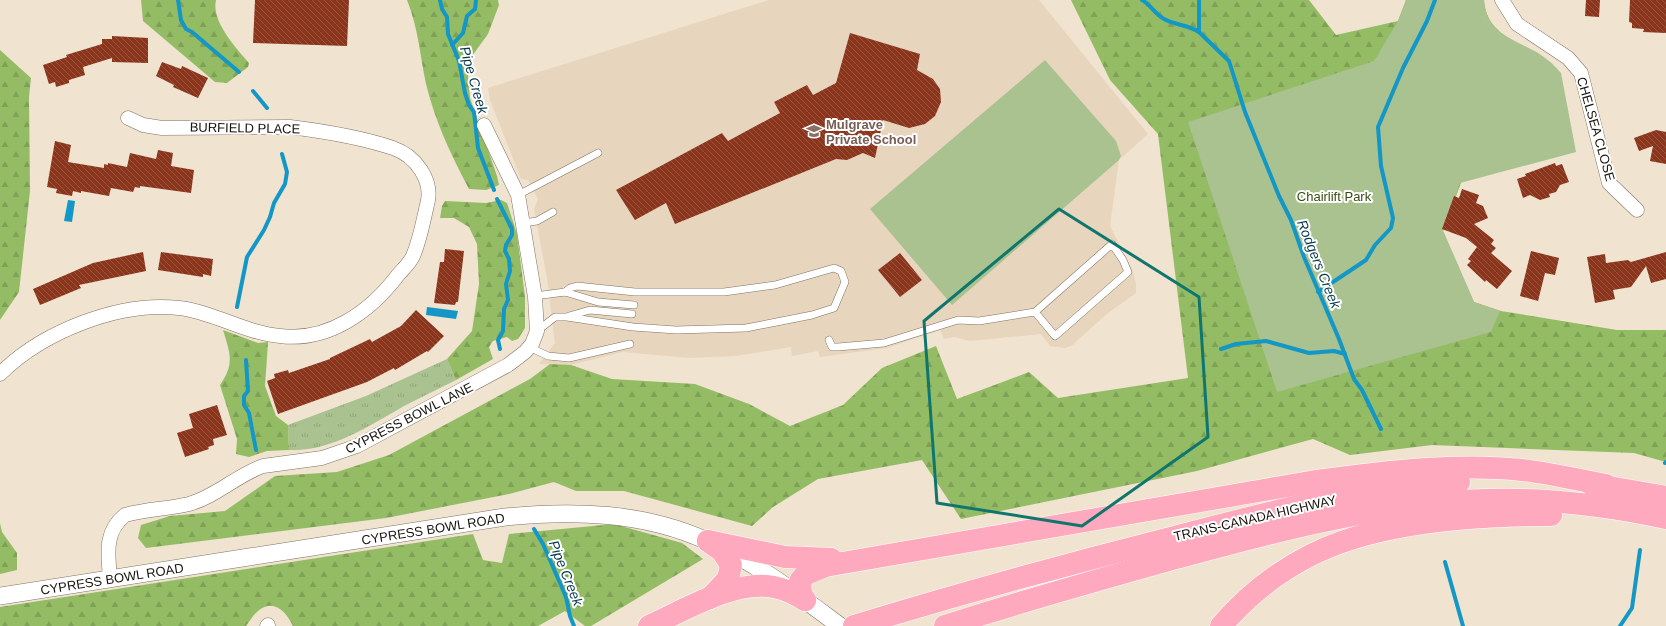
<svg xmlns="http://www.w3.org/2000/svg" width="1666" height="626" viewBox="0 0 1666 626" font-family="Helvetica,sans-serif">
<defs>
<pattern id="grass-tufts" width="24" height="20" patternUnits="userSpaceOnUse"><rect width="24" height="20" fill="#a9c28f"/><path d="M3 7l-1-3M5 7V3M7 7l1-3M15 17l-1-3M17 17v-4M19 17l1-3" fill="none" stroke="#91a67a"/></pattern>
<pattern id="forest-firs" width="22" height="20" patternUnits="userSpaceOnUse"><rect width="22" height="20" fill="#94bc65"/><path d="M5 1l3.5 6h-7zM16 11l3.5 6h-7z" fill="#7fa156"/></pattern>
<pattern id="building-back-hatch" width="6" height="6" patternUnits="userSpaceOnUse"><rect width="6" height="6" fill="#8a351c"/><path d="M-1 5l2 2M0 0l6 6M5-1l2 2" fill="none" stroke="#965642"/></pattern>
</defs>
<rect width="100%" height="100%" fill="#f0e3d0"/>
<polygon fill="#e8d5bd" points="769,0 1039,0 1148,134 1119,160 1110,226 1133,271 1136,284 1136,293 1108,313 1071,346 1065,348 1050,346 1041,334 970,341 954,337 944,339 940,330 887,348 820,357 818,351 792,356 791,347 736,356 690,358 622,352 571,365 539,364 555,343 547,278 534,209 538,199 528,180 521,179 490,100 488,88"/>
<path fill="url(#grass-tufts)" d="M447,359L456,380C439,389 421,397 404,406C369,426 330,452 289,450L288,425L366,396Z"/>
<g fill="url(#forest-firs)">
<path d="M141,0H216C211,21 236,48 249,63L248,67L227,83L215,82L143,21Z"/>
<path d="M407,0H498L499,5L488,34L467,63L470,98L497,176L499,185L486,190L469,189C451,155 435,121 426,84C420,55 418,27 407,0Z"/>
<path d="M1071,0H1309L1336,35L1398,21L1406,0H1484C1486,31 1512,40 1536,52C1542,56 1548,61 1554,65L1498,45L1461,183L1443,231L1474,302L1501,311L1617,330H1666V462L1634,453L1432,445L1350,455L1313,439L1197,471L961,519L922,460L818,479L773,507L752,526L624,491H576L554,482L509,494L386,518L146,548L138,538L141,525L170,516L225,511L275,476L337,472L389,455L530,379L550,364L571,365L612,379L695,384L749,404L790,426L843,405L882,368L936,346L957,399L1029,372L1058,398L1188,378L1158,134L1110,80Z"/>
<polygon points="0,50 31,78 29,97 30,191 19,292 0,320"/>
<polygon points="501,200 507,203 517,234 525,297 525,328 518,339 512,341 507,337 493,341 489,347 493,359 456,380 447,359 472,331 479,284 477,244 469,227 454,218 440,218 442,206 445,201 486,203"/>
<path d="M223,330L258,343L268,342L265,386L276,416L288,425L289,450L267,451L249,457L236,454L237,439L220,385C235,364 230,353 223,330Z"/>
<polygon points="0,523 2,532 17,553 17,570 0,574"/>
<path d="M614,524L682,543L703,559L591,626H585L565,611L538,626H293C286,612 274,598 258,611C253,615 250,621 246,626H0V607L473,534L483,560L502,563L509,534Z"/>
</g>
<g fill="#a9c28f">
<path d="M1406,0H1484C1486,34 1514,39 1538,53C1547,59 1554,65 1561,73L1576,152L1460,183L1443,231L1474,302L1500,311L1491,332L1277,392L1188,122L1374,61L1398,21Z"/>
<polygon points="1045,60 1116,141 1121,156 1119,160 952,305 870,209"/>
</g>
<g fill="#1297c6">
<polygon points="68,200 75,201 72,222 64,221"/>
<polygon points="427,307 458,311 456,319 426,315"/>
</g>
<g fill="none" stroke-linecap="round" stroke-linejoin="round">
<g stroke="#1297c6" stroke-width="4">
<polyline points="178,0 181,20 186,29 192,32 239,72"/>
<polyline points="440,0 442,9 447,17 448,34 459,61 465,93 469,105 474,112 478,148 494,190"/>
<path d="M1142,0C1150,4 1155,14 1164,19C1175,25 1189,25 1199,32"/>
<polyline points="1199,0 1199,32 1229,61 1245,112 1279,196 1291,220 1304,257 1339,339 1354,379 1362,390 1381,429"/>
<polyline points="452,45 463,33 467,16 475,9 476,0"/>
<polyline points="253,91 267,108"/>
<polyline points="497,199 512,229 512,235 506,245 505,251 509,259 510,271 506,284 508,300 504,309 503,331 498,340 500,349"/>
<polyline points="1318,292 1366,260 1375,245 1391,228 1393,218 1381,166 1378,127 1403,68 1427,21 1435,0"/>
<polyline points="237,307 247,257 264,230 270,217 274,203 285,184 287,172 282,154"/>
<polyline points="1221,349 1236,344 1266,341 1309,353 1334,351 1345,354"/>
<polyline points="246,360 248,391 244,396 244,405 249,413 256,450"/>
<polyline points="1665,463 1666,462"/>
<polyline points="534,529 543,544 566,597 570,616 574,626"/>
<polyline points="1445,562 1463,626"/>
<polyline points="1620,626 1632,608 1640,550"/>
</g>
</g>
<g fill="url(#building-back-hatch)">
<polygon points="255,0 349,0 347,46 253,43"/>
<polygon points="1586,0 1600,0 1599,17 1585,16"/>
<polygon points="1630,0 1666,0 1666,33 1643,32 1644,29 1632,28 1632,23 1629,22"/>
<polygon points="850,33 920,54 917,70 933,79 940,89 941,102 935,116 925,124 909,128 883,120 875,158 863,153 847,160 836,159 675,224 666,203 635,220 616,190 722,133 728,141 780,113 774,102 807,85 813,95 836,83"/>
<polygon points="112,36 148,38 148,63 112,62 112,58 83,67 85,75 69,80 69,83 56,87 55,82 49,84 43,65 67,57 66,55 102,44 102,39 112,39"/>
<polygon points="162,62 181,69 182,66 208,78 198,98 173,87 174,85 156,76"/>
<polygon points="1656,130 1666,132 1666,164 1650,161 1653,146 1639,151 1634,138"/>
<polygon points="55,141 71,145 68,162 104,168 104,164 108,165 108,163 127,167 130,153 156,159 158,150 173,153 171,166 194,170 191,193 140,186 140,188 135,187 133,192 111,188 109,196 81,191 81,193 73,191 72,196 56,193 57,189 47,187"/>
<polygon points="1555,163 1556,166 1562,164 1569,182 1560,185 1556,192 1549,194 1550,197 1540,200 1530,195 1523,198 1517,179 1526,176 1525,174"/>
<polygon points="1462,189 1479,195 1476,203 1483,206 1488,218 1474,224 1494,240 1491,244 1496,248 1491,253 1512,271 1497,289 1486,280 1485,282 1467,265 1471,261 1468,259 1477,247 1466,238 1442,229 1454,196 1459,198"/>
<polygon points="445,249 464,251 458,302 456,302 455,305 434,303 440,262 444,262"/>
<polygon points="1531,251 1559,258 1555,275 1545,273 1538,301 1520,296"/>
<polygon points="143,252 146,271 79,285 81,288 40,305 33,289 93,263"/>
<polygon points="161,252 213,259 211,276 203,274 203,277 158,270"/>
<polygon points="1666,252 1666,279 1651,283 1646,266 1631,287 1613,290 1615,299 1595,303 1587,257 1605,254 1606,263 1628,260 1631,262"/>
<polygon points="900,253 922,280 900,297 878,270"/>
<polygon points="416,310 444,336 428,352 427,351 395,370 394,368 367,382 278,414 267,381 275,378 274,374 288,370 289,373 330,359 330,358 370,339 372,342 401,326"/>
<polygon points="217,405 227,435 213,439 214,445 208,447 209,449 185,457 177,433 193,428 189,414"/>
</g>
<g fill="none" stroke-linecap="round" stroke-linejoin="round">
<g stroke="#7f7362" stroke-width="8">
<g id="service">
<polyline points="518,195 598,153"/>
<polyline points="523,223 537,221 553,212"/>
<polyline points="535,296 565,292 598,302 634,305"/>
<polyline points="569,316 590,310 632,314"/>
<polyline points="537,331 555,317 567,317 633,327 676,330 746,328 812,315 834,308 845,282 841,271 834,268 775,285 724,292 635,292 577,286 570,288 565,292"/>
<polyline points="829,340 832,347 838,347 884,343 958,320 979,321 1035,312 1112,244 1123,260 1128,272 1055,336 1035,312"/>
<polyline points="529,347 548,356 569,358 630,344"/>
</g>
</g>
<g stroke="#7f7362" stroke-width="15">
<g id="minor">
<polyline points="1502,0 1517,24 1568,58 1581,73 1609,183 1637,210"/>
<path d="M0,374C42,332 119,301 179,308C214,312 245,333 280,336C328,342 370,312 398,275C403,269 410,263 413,256C420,240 423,222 427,205C434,181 416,156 393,148C363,138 322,131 290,127L162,128L143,125L128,118"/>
<path d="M110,578C108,554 104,532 125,515C146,509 168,509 189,504C217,496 237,475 263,466L322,458L357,446L508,365L525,352L532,344L537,331L535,297L518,195L484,125"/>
<polyline points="267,626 268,625"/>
</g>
</g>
<g stroke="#7f7362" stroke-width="18">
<path id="tertiary" d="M0,596L505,517C573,510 644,512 707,541C756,562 798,595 840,626"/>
</g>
<g stroke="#fff" stroke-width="23">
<g id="motorway">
<polyline points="1591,484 1666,497"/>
<polyline points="708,541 785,557 831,559"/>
<polyline points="708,541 722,551 731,565 728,579 710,598"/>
<path d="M805,600L801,594L800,581L806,574L825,566L1316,481C1384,472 1454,463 1522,470C1550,473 1578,480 1606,485"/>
<path d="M649,626C685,610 735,579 774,587C785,589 795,594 805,600"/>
<path d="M854,626C959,594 1064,565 1171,538C1265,513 1361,488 1459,482"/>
<path d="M945,626C1019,602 1094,581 1169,560C1284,529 1403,496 1523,500C1571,501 1619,508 1666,518"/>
<path d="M1221,626C1246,597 1277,572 1311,555C1378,521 1477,515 1551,515"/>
</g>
</g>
<use href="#service" stroke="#fff" stroke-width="7"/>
<use href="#minor" stroke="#fff" stroke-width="14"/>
<use href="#tertiary" stroke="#fff" stroke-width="17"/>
<use href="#motorway" stroke="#fea9bd" stroke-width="22"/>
</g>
<path fill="none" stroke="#0f766e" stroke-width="3" stroke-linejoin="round" d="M1059,209L1199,297L1208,437L1082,526L937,503L924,321Z"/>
<defs>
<g id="school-bare" transform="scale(1.2)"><path d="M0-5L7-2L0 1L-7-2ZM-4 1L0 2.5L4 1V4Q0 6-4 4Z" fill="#8d6e63" stroke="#fff" stroke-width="2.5" paint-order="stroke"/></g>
</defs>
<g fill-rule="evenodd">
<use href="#school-bare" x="814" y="131"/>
</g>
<g text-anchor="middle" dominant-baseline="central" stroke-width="4" stroke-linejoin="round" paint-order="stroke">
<g font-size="13" font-weight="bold" fill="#785e54" stroke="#fff" text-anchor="start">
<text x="826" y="124">Mulgrave<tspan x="826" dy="15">Private School</tspan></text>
</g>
<g font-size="13" fill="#17130d" stroke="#fff">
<text transform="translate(245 128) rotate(1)">BURFIELD PLACE</text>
<text transform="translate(1596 129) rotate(74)">CHELSEA CLOSE</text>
<text transform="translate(409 418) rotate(-27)">CYPRESS BOWL LANE</text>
<text transform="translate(1255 518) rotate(-13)">TRANS-CANADA HIGHWAY</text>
<text transform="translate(433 529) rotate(-9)">CYPRESS BOWL ROAD</text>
<text transform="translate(112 579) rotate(-9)">CYPRESS BOWL ROAD</text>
</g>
<g font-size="13" fill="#354e0f" stroke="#fff">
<text x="1334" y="196">Chairlift Park</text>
</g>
<g font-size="14" font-style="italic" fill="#03374b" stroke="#fff">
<text transform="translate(474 80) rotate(74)">Pipe Creek</text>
<text transform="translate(1319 264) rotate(68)">Rodgers Creek</text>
<text transform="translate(566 573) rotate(68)">Pipe Creek</text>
</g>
</g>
</svg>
